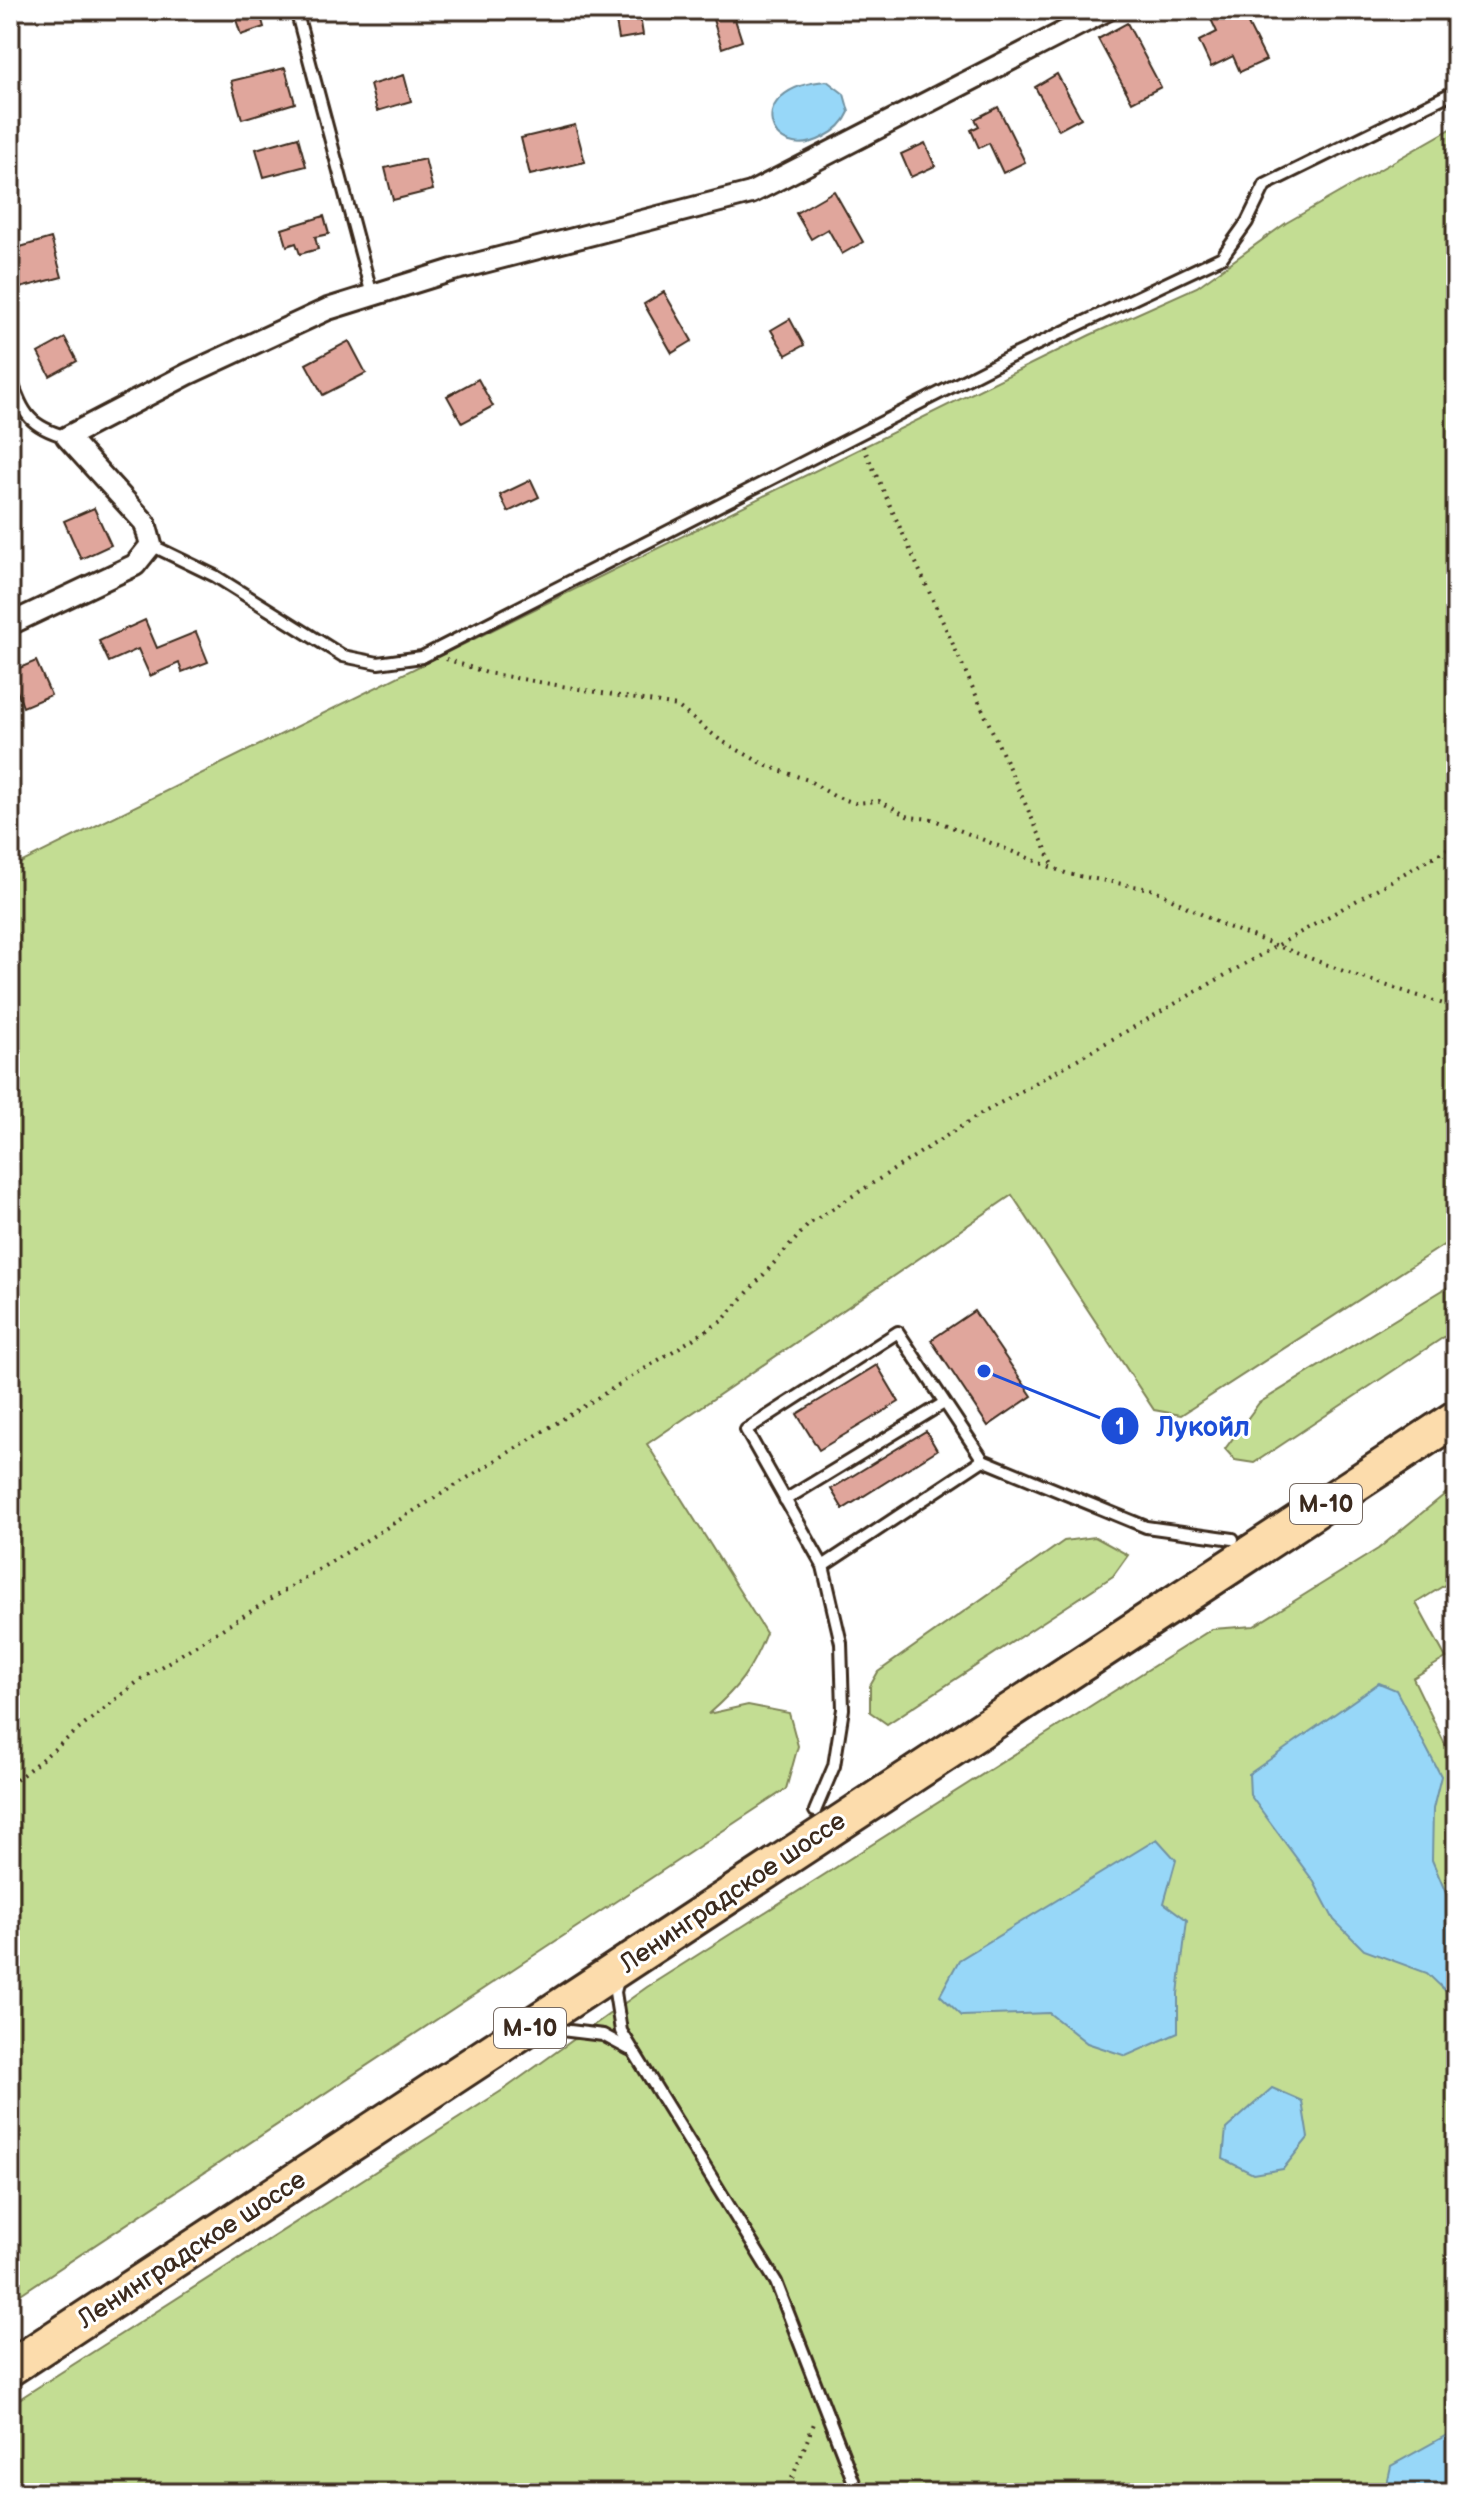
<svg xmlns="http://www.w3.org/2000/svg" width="1466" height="2503" viewBox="0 0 1466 2503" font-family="'Balsamiq Sans',sans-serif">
<rect width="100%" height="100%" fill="#fff"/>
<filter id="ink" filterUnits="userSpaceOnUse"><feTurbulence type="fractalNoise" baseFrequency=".0125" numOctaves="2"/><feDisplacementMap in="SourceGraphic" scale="16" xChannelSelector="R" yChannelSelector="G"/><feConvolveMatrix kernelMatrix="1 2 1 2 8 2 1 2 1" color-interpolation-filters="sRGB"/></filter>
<g filter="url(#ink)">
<g fill="#c3dd93" stroke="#7f8458" stroke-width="2">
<path d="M1456,126V1237L1181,1415L1154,1410L1012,1195L647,1444L766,1633C751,1671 739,1687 708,1714L748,1705L789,1713L798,1746L786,1789L10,2301V868L1090,335L1197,287L1286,223Z"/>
<polygon points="1456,1282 1456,1329 1254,1463 1235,1460 1225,1449 1259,1403"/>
<polygon points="1456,1485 1456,1578 1416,1603 1446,1658 1413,1678 1456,1767 1456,1833 1449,1838 1456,1851 1456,2493 10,2493 10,2405 506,2088 647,1987 1212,1629 1254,1626 1378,1549"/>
<polygon points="1095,1537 1128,1555 1113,1576 887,1724 870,1712 870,1686 878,1672 1064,1541"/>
</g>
<g fill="#97d7f8" stroke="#7292a1" stroke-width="2">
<path d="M827,81L844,94L849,112C844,124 836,131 824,137C769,167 739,87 827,81Z"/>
<polygon points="1379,1683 1396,1690 1441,1776 1433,1809 1432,1860 1456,1917 1456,2001 1427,1973 1364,1950 1334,1920 1314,1882 1250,1795 1249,1774"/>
<polygon points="1157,1839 1176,1860 1164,1903 1187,1920 1178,1994 1178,2033 1126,2056 1087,2043 1049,2013 962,2016 940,1995 959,1960"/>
<polygon points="1272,2088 1302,2101 1308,2138 1283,2169 1253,2174 1223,2159 1226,2129"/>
<polygon points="1456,2430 1456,2493 1385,2493 1391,2466"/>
</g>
<g fill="#e0a69c" stroke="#3b2a1e" stroke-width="2">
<polygon points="233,10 259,10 264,27 241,35"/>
<polygon points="614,10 639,10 643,35 619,39"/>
<polygon points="710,10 732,10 742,41 722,48"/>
<polygon points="1220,10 1241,10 1266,60 1240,72 1233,56 1211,67 1199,41 1217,32 1209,15"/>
<polygon points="1127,23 1161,87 1132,102 1098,39"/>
<polygon points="285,68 295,103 242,119 231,81"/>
<polygon points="1057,74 1081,118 1059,130 1035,87"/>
<polygon points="404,75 411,101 377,111 370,85"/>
<polygon points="998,107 1025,162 1003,173 989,143 979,148 971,130 979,126 975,119"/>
<polygon points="575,125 585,162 530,175 521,138"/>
<polygon points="298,137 306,166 264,177 256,149"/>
<polygon points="925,143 935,166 911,177 901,154"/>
<polygon points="425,159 433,190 393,200 385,168"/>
<polygon points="834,191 863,242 842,254 828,229 811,239 796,213"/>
<polygon points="324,216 329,234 315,237 318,249 300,254 296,243 287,246 282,229"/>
<polygon points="51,238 62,277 16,289 10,250"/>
<polygon points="664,292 692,341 672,353 644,304"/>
<polygon points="790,319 804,345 786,355 771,330"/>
<polygon points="65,338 77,361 50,376 38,353"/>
<polygon points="349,341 366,373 323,395 306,364"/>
<polygon points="478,379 493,406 462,423 447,396"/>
<polygon points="531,480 539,497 508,512 500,495"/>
<polygon points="94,508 111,545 81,559 64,521"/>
<polygon points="145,620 157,648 196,632 208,662 182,672 179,663 150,676 138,649 109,662 99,641"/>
<polygon points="36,661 51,695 23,707 10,672"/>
<polygon points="974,1311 1032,1396 988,1426 931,1340"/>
<polygon points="877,1365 899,1402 819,1450 797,1414"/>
<polygon points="926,1431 937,1450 843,1509 831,1489"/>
</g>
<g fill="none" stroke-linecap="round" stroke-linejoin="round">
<g stroke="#3b2a1e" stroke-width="16">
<g id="service">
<polyline points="296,10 372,295"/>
<path d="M10,378C24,414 28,426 67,437"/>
<polyline points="151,545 215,576 343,656 378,663 422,657 1008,358 1222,257 1247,222 1265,185 1456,91"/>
<polyline points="785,1500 944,1403"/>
<polyline points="823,1566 983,1460"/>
<polyline points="815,1811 834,1766 843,1709 841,1643 823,1566 746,1430 898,1332 983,1460 1146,1527 1233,1539"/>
<polyline points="618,1980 615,1992 621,2031 776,2282 858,2493"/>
<polyline points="545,2028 603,2035 629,2049"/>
</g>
</g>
<g stroke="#3b2a1e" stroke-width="26">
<polyline id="minor" points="10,624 135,565 151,545 145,523 67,437 188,374 328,309 453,270 751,193 1107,10"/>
</g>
<g stroke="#3b2a1e" stroke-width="40">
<polyline id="trunk" points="10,2368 1456,1418"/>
</g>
<g stroke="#3b2a1e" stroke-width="4" stroke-dasharray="2 6" stroke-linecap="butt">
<polyline points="863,446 1054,867"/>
<polyline points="446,659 487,673 677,706 720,740 767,766 808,780 834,796 855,803 879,801 909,817 932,819 1068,874 1155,890 1220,924 1354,975 1456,1008"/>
<polyline points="10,1785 141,1679 722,1321 809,1224 979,1115 1456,844"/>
<polyline points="786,2493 815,2421"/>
</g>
<use href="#service" stroke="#fff" stroke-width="10"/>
<use href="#minor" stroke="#fff" stroke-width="20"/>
<use href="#trunk" stroke="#fcdcac" stroke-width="34"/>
</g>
</g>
<g text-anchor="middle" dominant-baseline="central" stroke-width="6" stroke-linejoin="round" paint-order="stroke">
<g fill="#fff" stroke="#766a62" stroke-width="2">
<rect x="1290" y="1484" width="72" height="40" rx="6"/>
<rect x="494" y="2008" width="72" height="40" rx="6"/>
</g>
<g font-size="24" font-weight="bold" fill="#3b2a1e">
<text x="1326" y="1504">М-10</text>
<text x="530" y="2028">М-10</text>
</g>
<g font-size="26" fill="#3b2a1e" stroke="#fff">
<text transform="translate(733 1893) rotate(-34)">Ленинградское шоссе</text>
<text transform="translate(192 2250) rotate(-33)">Ленинградское шоссе</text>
</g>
</g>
<path fill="none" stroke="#1d4ed8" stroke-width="3" d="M984 1371L1120 1426"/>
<g fill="#1d4ed8" stroke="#fff" stroke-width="3">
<circle cx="984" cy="1371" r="8"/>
<circle cx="1120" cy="1426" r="20"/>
</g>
<g font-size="24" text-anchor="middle" font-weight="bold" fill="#fff">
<text x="1120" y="1435">1</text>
</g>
<g font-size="28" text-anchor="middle" font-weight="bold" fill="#1d4ed8" stroke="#fff" stroke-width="6" stroke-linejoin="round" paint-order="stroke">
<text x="1203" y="1436">Лукойл</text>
</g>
<rect width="1466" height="2503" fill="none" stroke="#fff" stroke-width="40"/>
<rect x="20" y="20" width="1426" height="2463" fill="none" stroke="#3b2a1e" stroke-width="3" filter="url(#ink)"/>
</svg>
